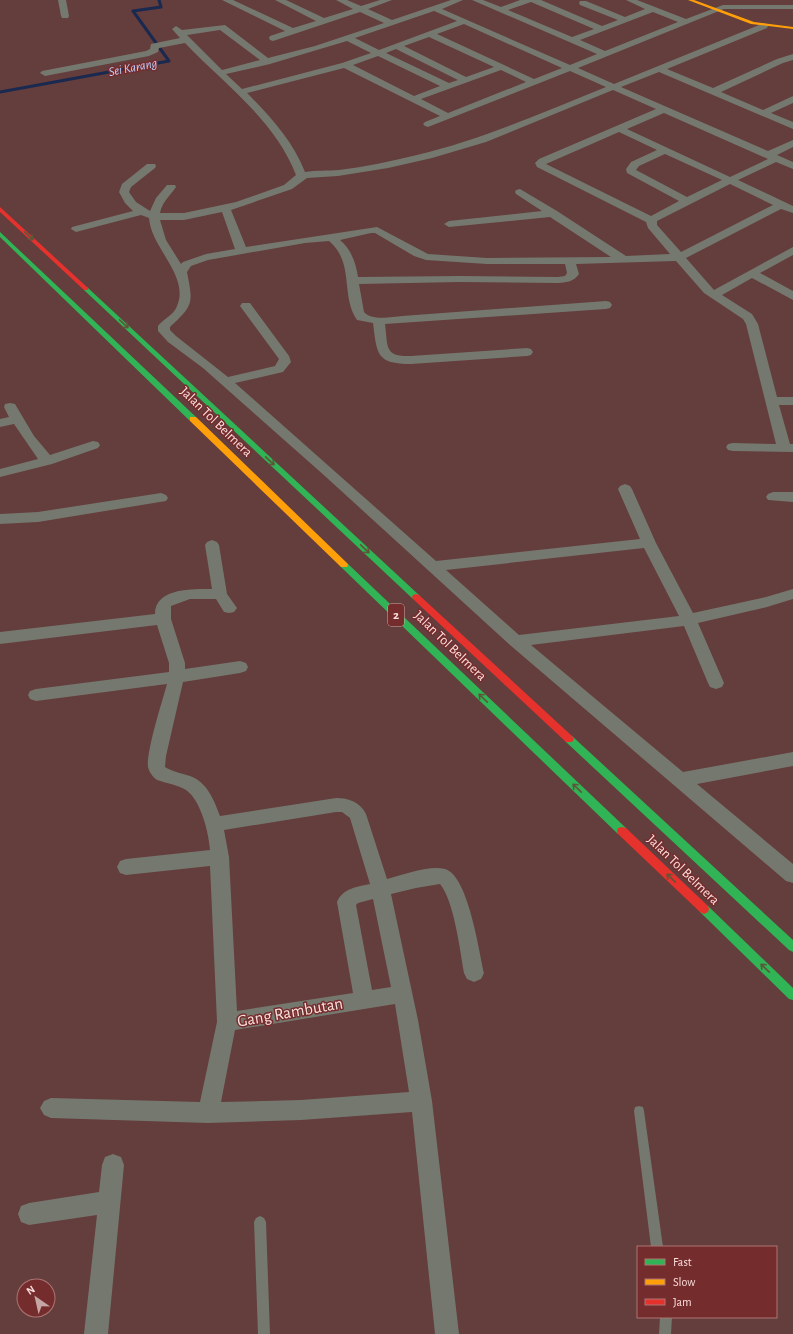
<svg xmlns="http://www.w3.org/2000/svg" width="793" height="1334" viewBox="0 0 793 1334" font-family="'Alegreya Sans',sans-serif">
<rect width="100%" height="100%" fill="#643d3d"/>
<g fill="none" stroke-linecap="round" stroke-linejoin="round">
<polyline stroke="#192950" stroke-width="3" points="0,92 169,61 133,11 161,7 159,0"/>
<g fill="#75786e" fill-rule="evenodd">
<polygon points="639,1106 643,1107 644,1111 663,1247 651,1247 634,1111 635,1107"/>
<polygon points="260,1216 264,1218 266,1222 270,1334 258,1334 254,1222 256,1218"/>
<polygon points="660,1317 672,1317 671,1334 659,1334"/>
</g>
<g fill="#75786e" fill-rule="evenodd">
<polygon points="58,0 66,0 69,16 68,18 62,18 61,16"/>
<path d="M222,0H233L293,28L316,21L275,0H286L324,18L353,9L336,0H347L361,6L380,0H392L368,9L392,20L451,0H463L442,9L570,65L597,54L472,0H483L501,7L520,0H541L602,26L618,20L580,5L579,3L580,1H586L625,17L645,9L626,0H637L686,19L723,5H793V9H724L578,68L614,84L764,23L768,26L767,28L667,69L713,88L777,59L793,54V60L783,63L721,92L763,110L793,96V103L771,113L793,122V129L659,72L621,87L768,151L793,140V147L777,155L793,162V169L776,162L738,180L793,206V213L781,209L686,258L714,290L793,247V255L760,273L793,291V300L752,278L722,295L752,314L758,324L777,397H793V405H779L790,444H793V452L733,451L728,450L726,447L728,444L733,443L776,444L746,324L743,319L704,293L676,261L576,264L579,274C573,282 568,282 558,283L460,282L359,284L364,312C371,321 392,317 402,316L606,301L610,302L612,305L610,308L606,309L385,324C388,347 384,357 411,356L527,348L531,349L533,352L531,355L527,356L411,364C376,364 377,354 373,323L357,320C340,295 355,263 329,241L305,243L208,260L191,266L187,272C193,303 194,305 170,327V330L176,336L228,377L275,366L279,359L240,306L242,303H250L289,356L291,362L283,372L235,383L436,561L640,539L618,489L620,486L625,484L630,486L632,489L656,543L693,613L766,597L793,589V599L767,607L698,623L724,683L722,687L716,689L710,687L708,683L684,626L531,645L683,772L793,752V766L697,784L793,864V883L786,881L510,645L326,477L203,368L168,342L158,331V326C163,319 174,315 177,306C190,276 151,248 149,218L141,215L76,232L71,229L72,227L133,211L125,203L119,192L122,184L147,164H155L156,166L155,168L131,187L129,192L136,202L150,211L156,198L167,185H175L176,187C170,196 162,202 160,213H184L236,202L284,185L296,175C275,120 224,84 185,43L159,48L158,52L149,56L45,76L40,73L42,71L146,51L150,49L151,44L180,38L172,29L176,26L182,30L225,25L268,58L315,46L384,23L360,12L273,41L270,40L269,38L270,36L285,31ZM531,2L594,29L572,37L508,10ZM434,11L457,21L379,50L355,38ZM653,12L678,22L605,51L580,40ZM464,24L562,68L534,79L437,34ZM220,30L260,60L222,70L187,35ZM429,37L494,67L466,77L404,46ZM347,41L371,53L342,63L242,89L226,74L270,64ZM396,49L458,80L449,83L386,53ZM378,56L440,86L414,96L353,65ZM344,68L440,116L425,122L423,124L425,126L428,127L570,71L606,87C543,112 482,140 417,155C391,161 365,167 339,170C328,171 316,170 305,172C293,141 270,116 247,93ZM501,70L526,82L448,113L421,99ZM613,90L656,109L539,159L535,163L537,167L646,222L648,228L670,254L626,256L557,211L520,189L516,190L515,192L516,194L542,211L449,221L444,224L449,227L550,217L611,257L487,258L428,254L377,227L246,247L231,210L292,189L307,178L338,176L388,168L432,158L486,142ZM664,113L768,159L730,177L627,129ZM619,132L657,150L631,162L626,169L627,173L679,201L651,216L546,164ZM665,154L722,180L687,197L636,170L639,166ZM730,184L773,205L681,252L657,225V221ZM222,212L235,249L206,254L183,262L181,264L166,240L160,220H184ZM371,233H375L414,256L426,260L487,264H565L567,273L565,276L558,277L460,276L358,277C356,263 351,249 340,240ZM644,548L679,616L519,635L446,570Z"/>
<polygon points="10,403 15,404 34,436 50,455 93,441 98,442 100,445 98,448 52,464 0,477 0,469 38,459 14,424 0,427 0,419 9,417 4,407 5,404"/>
<polygon points="773,492 793,492 793,502 768,500 766,497 768,494"/>
<polygon points="161,493 166,495 168,498 166,501 38,522 0,524 0,514 38,512"/>
<path d="M212,540L217,542L219,545L227,594L237,608L234,612L229,613L224,612L216,599H190L171,606V619L185,663V669L240,661L246,663L248,667L246,671L240,673L183,682L166,756L165,767C173,772 181,773 190,776C207,782 214,800 220,816L336,798C349,798 360,802 366,814L387,879C403,875 429,865 445,869C468,875 479,951 484,973L481,979L474,982L467,979L464,973C460,950 454,901 440,884L416,888L391,894L418,1020L432,1101L459,1334H435L412,1112L301,1120L208,1123L51,1118L44,1115L40,1108L44,1101L51,1098L200,1102L217,1022L210,866L126,875L120,873L117,867L120,861L126,859L210,850C209,834 201,800 186,790C178,785 166,783 157,780C153,777 149,772 148,767C146,752 162,702 167,684L36,701L30,699L28,695L30,691L36,689L169,672V663L157,625L0,644V632L155,614C155,588 192,589 212,589L205,545L207,542ZM336,812H342L350,818L370,884C357,887 343,888 337,902L353,993L237,1011L229,857L224,830ZM373,899L391,987L372,990L356,905L358,903ZM395,1004L409,1092L301,1100L221,1102L235,1030Z"/>
<polygon points="113,1154 121,1157 124,1165 108,1334 84,1334 97,1215 29,1225 21,1222 18,1214 21,1206 29,1203 99,1192 102,1165 105,1157"/>
</g>
<g fill="#30b455" fill-rule="evenodd">
<polygon points="0,232 196,417 196,421 190,421 0,237"/>
<polygon points="86,287 88,288 419,595 420,597 419,599 413,599 84,290 84,288"/>
<polygon points="344,562 347,563 626,828 627,831 626,834 622,835 618,834 341,567 340,565"/>
<polygon points="569,735 572,736 793,940 793,952 789,950 566,742 564,739 566,736"/>
<polygon points="704,904 708,906 793,988 793,1000 789,999 700,912 699,909 700,906"/>
</g>
<g fill="#ff9f0a" fill-rule="evenodd">
<polygon points="688,0 694,0 754,22 793,27 793,29 751,24"/>
<polygon points="190,417 196,417 347,563 348,565 347,567 341,567 190,421"/>
</g>
<g fill="#e5322d" fill-rule="evenodd">
<polygon points="0,207 88,288 88,290 84,290 0,212"/>
<polygon points="416,594 419,595 572,736 574,739 572,742 566,742 413,599 412,597 413,595"/>
<polygon points="622,827 626,828 708,906 709,909 708,912 704,914 700,912 618,834 617,831 618,828"/>
</g>
</g>
<defs><path id="oneway-shaft" d="M-6 0H5M1.5-3L5.5 0L1.5 3" fill="none" stroke-width="1.6" stroke-linecap="round" stroke-linejoin="round"/></defs>
<g stroke="#605539">
<use href="#oneway-shaft" transform="translate(29 236) rotate(43)"/>
<use href="#oneway-shaft" transform="translate(124 324) rotate(43)"/>
<use href="#oneway-shaft" transform="translate(270 461) rotate(43)"/>
<use href="#oneway-shaft" transform="translate(365 549) rotate(43)"/>
<use href="#oneway-shaft" transform="translate(483 698) rotate(-136)"/>
<use href="#oneway-shaft" transform="translate(577 788) rotate(-136)"/>
<use href="#oneway-shaft" transform="translate(671 878) rotate(-136)"/>
<use href="#oneway-shaft" transform="translate(765 968) rotate(-136)"/>
</g>
<g text-anchor="middle" dominant-baseline="central" stroke-width="3" stroke-linejoin="round" paint-order="stroke">
<g font-size="13" font-style="italic" fill="#b9d1fe" stroke="#752c2d">
<text transform="translate(133 68) rotate(-11)">Sei Karang</text>
</g>
<rect fill="#752c2d" stroke="#d3a9a8" stroke-width="1" x="388" y="604" width="16" height="22" rx="3"/>
<g font-size="13" font-weight="bold" fill="#fbdfdd">
<text x="396" y="615">2</text>
</g>
<g font-size="14" fill="#fbdfdd" stroke="#752c2d">
<text transform="translate(216 422) rotate(44)">Jalan Tol Belmera</text>
<text transform="translate(450 646) rotate(44)">Jalan Tol Belmera</text>
<text transform="translate(683 870) rotate(44)">Jalan Tol Belmera</text>
</g>
<g font-size="17" fill="#fbdfdd" stroke="#752c2d">
<text transform="translate(290 1012) rotate(-10)">Gang Rambutan</text>
</g>
</g>
<rect x="637" y="1246" width="140" height="72" fill="#752c2d" stroke="#ab7473"/>
<rect x="645" y="1259" width="20" height="6" fill="#30b455" stroke="#ab7473"/>
<text x="673" y="1266" font-size="12" fill="#fbdfdd">Fast</text>
<rect x="645" y="1279" width="20" height="6" fill="#ff9f0a" stroke="#ab7473"/>
<text x="673" y="1286" font-size="12" fill="#fbdfdd">Slow</text>
<rect x="645" y="1299" width="20" height="6" fill="#e5322d" stroke="#ab7473"/>
<text x="673" y="1306" font-size="12" fill="#fbdfdd">Jam</text>
<g transform="translate(36 1298) rotate(326)"><circle r="19" fill="#752c2d" stroke="#ab7473"/>
<path d="M0-3L7 15L0 10L-7 15Z" fill="#c6a6a5"/>
<text y="-6" font-size="11" font-weight="bold" text-anchor="middle" fill="#fbdfdd">N</text>
</g>
</svg>
